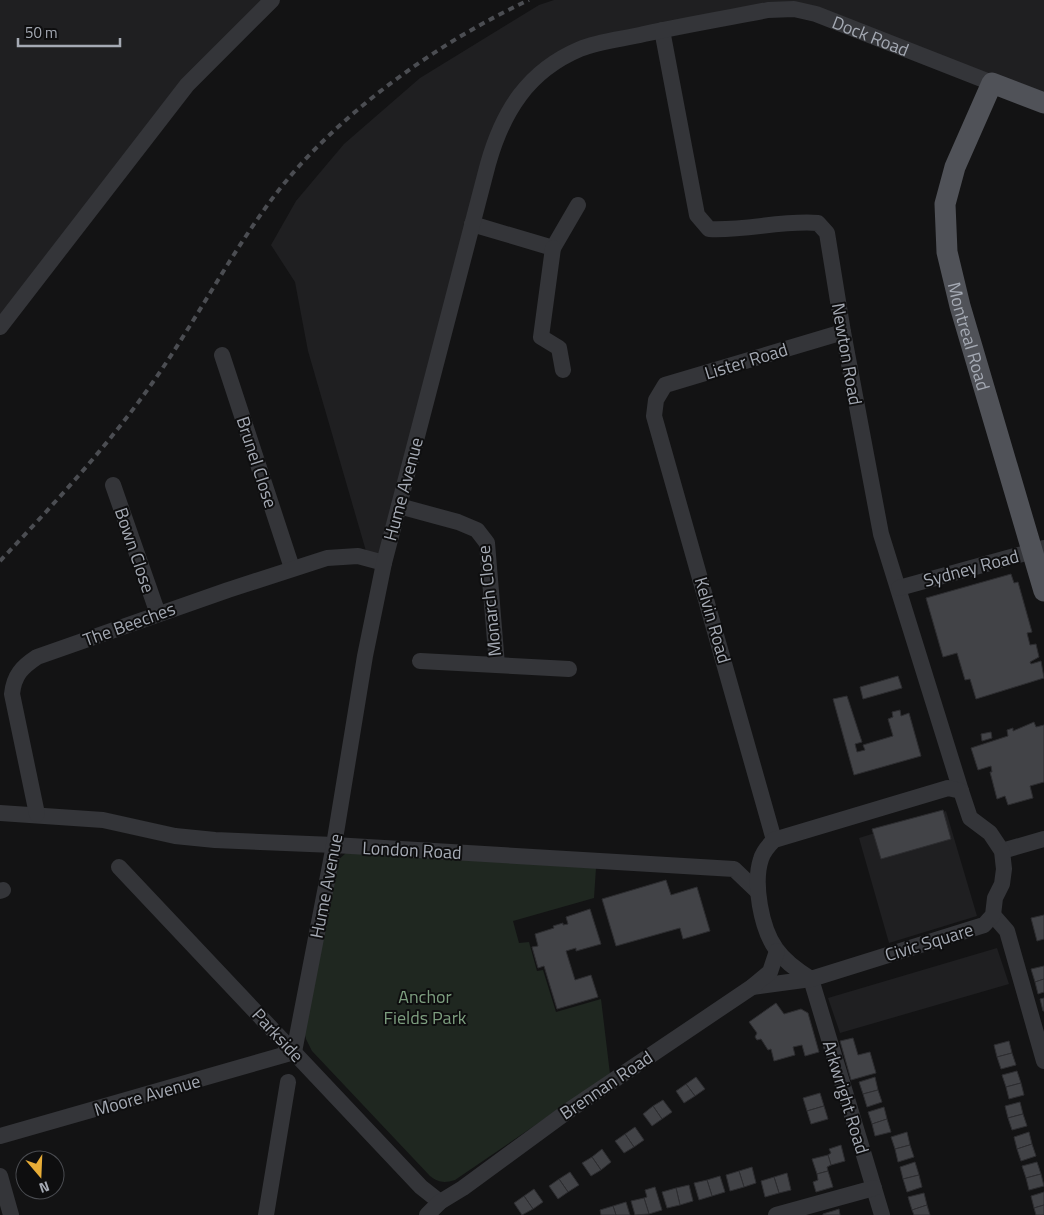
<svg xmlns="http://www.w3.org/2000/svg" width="1044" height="1215" viewBox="0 0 1044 1215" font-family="'Titillium Web',sans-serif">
<rect width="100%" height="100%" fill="#131314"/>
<g fill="#1f1f21">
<polygon points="0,0 277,0 189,89 0,335"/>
<polygon points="554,0 1044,0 1044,101 794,8 581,47 505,112 384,563 368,558 308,351 295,282 271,245 296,201 344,144 420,78 539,5"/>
<polygon points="946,811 977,916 889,943 859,838"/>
<polygon points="997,948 1009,984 840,1033 828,998"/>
</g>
<path fill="#1f2720" d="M346,853L596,868L594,898L513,921L519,943L529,942L537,971L543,970L556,1012L601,999L610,1074L455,1180C445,1183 439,1183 430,1176L312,1051L306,1039L304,1031L337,861Z"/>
<g fill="#424347" stroke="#2d2d30">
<polygon points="1011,574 1014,583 1018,582 1032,632 1027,633 1030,645 1036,644 1039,657 1030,662 1031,664 1041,661 1044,678 976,699 970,679 965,680 957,653 943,657 926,598"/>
<polygon points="898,676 902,688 863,699 860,687"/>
<polygon points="847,696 862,742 855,744 857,752 865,750 863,745 893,736 888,719 893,717 892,712 900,710 901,716 909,713 921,756 854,775 833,699"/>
<polygon points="1034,722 1036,727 1044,725 1044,782 1030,786 1033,798 1008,805 1005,796 997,799 990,772 992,772 991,766 978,770 971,748 1008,736 1007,730 1013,728 1013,731"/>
<polygon points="991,732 992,738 982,741 981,734"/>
<polygon points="943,810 951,839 881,859 872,829"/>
<polygon points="666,880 671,895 697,887 710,931 683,939 680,928 616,946 602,899"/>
<polygon points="590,909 601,944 576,951 576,948 566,951 575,980 591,975 598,997 557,1009 544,966 538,968 532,947 538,946 535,934 554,928 553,926 563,923 563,925 568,924 566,917"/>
<polygon points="1044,915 1044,939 1037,941 1031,918"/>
<polygon points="1044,966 1044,979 1035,982 1031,969"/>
<polygon points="1044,979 1044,992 1038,994 1035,982"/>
<polygon points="1044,998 1044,1011 1043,1011 1040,999"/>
<polygon points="776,1003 784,1014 801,1009 808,1013 819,1052 805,1056 802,1045 793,1047 795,1055 774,1061 771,1049 768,1050 761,1039 757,1040 755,1037 757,1033 749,1022"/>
<polygon points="853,1038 858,1055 870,1052 876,1073 851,1080 840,1041"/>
<polygon points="1009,1041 1012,1053 997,1057 994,1045"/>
<polygon points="1012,1053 1016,1065 1001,1069 997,1057"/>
<polygon points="1017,1071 1021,1083 1006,1087 1002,1075"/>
<polygon points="696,1077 705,1089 695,1096 686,1084"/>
<polygon points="875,1077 878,1090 863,1094 859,1082"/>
<polygon points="1021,1083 1024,1095 1009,1099 1006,1087"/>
<polygon points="686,1084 695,1096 684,1103 676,1091"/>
<polygon points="878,1090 882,1102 867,1107 863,1094"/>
<polygon points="820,1093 824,1106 807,1111 803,1098"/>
<polygon points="663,1100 672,1112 662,1119 653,1106"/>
<polygon points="1020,1102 1023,1114 1008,1118 1005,1106"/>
<polygon points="653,1106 662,1119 652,1126 643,1114"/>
<polygon points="824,1106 828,1119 811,1124 807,1111"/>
<polygon points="884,1107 887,1119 872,1124 868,1112"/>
<polygon points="1023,1114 1027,1126 1012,1130 1008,1118"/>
<polygon points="887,1119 891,1132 875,1136 872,1124"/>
<polygon points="635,1127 644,1140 634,1147 625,1134"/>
<polygon points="907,1132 910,1145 895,1149 891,1137"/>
<polygon points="1029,1132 1032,1144 1017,1149 1014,1137"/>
<polygon points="625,1134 634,1147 624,1153 615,1141"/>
<polygon points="1032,1144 1036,1156 1021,1161 1017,1149"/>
<polygon points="841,1145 845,1161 831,1165 828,1155 831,1153 829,1149"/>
<polygon points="910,1145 914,1157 898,1162 895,1149"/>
<polygon points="602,1149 611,1162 601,1170 592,1157"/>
<polygon points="828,1155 831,1165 827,1167 828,1171 817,1174 812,1159"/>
<polygon points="592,1157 601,1170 591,1176 582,1163"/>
<polygon points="915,1162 919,1175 903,1179 900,1167"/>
<polygon points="1037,1162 1041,1174 1026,1178 1022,1166"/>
<polygon points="752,1167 756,1183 744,1187 739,1171"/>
<polygon points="739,1171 744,1187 730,1191 726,1175"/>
<polygon points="828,1171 833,1187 816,1192 813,1182 818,1180 817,1174"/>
<polygon points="570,1172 579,1185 568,1192 559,1179"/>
<polygon points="787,1173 791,1190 779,1193 774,1177"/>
<polygon points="1041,1174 1044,1186 1029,1190 1026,1178"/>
<polygon points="919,1175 922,1187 907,1192 903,1179"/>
<polygon points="720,1176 725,1192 712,1196 707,1180"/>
<polygon points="774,1177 779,1193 765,1197 761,1181"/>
<polygon points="559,1179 568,1192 558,1199 549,1186"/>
<polygon points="707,1180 712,1196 699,1200 694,1183"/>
<polygon points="689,1185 693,1201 680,1205 676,1188"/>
<polygon points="655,1187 662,1210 649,1214 644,1198 647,1197 645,1190"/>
<polygon points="676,1188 680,1205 667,1208 662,1192"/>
<polygon points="534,1189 543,1202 533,1209 524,1196"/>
<polygon points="1044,1192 1044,1205 1034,1208 1031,1196"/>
<polygon points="924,1193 927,1205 912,1210 908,1197"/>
<polygon points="524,1196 533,1209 522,1215 514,1203"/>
<polygon points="644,1198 649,1214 635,1215 631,1201"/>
<polygon points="626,1202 630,1215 616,1215 613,1206"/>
<polygon points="927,1205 930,1215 914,1215 912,1210"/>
<polygon points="1044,1205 1044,1215 1036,1215 1034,1208"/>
<polygon points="613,1206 616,1215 601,1215 600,1210"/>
<polygon points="839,1209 840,1215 823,1215 823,1214"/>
</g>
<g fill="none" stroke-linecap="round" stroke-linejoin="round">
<g stroke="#343539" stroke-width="16">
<path d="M662,30L697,215L709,229C746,231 782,220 818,223L827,233L843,332L881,534L961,791"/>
<polyline points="472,224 553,248 578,205"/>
<polyline points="553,248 541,337 559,348 563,370"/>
<polyline points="0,327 187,85 272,0"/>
<polyline points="222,355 292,568"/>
<polyline points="113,485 158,614"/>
<polyline points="399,506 458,522 477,530 487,543 497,665"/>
<polyline points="899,588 1044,548"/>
<polyline points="420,661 569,669"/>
<polyline points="0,813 103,820 175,836 215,840 334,845 734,869 757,891"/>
<path d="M37,814L12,694C14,675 22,667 37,657L228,590L327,558L358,556L384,563"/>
<polyline points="774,840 654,416 656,400 665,385 843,332"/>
<polyline points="1002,851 1044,839"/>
<polyline points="119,867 421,1187 440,1202"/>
<polyline points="0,891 3,890"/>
<polyline points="993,915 1007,931 1044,1061"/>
<polyline points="811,979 882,1215"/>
<path d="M752,987L811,979L984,925L993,915L995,898L1002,884L1004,869L1002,851L990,833L970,818L961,791L948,788L774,840C769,845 763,852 761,859C753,883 761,928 776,949C785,962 798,971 811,979"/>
<path id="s1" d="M294,1052L334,845L365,656L384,563L488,164C503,111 528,71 580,49C599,41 624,39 644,34C685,25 726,18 768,10L794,9L816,14L992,83"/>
<polyline points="0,1136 294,1052"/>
<polyline points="0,1176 11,1215"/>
<polyline points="266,1215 288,1082"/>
<polyline points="427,1215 440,1202 463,1188 568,1111 752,987 770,972 777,951"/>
<polyline points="776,1215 874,1188"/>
</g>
<path stroke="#505258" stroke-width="21" id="s2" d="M1044,103L992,83L955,167L945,204L947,252L960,306L1044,591"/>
<path stroke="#4b4d52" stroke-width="4" stroke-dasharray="6 5" stroke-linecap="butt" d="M0,561C54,504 108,446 153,382C196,321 230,254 275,195C336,115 438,42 529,0"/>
</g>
<g text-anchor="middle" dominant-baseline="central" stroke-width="4" stroke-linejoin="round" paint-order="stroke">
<g font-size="18" fill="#a5aab4" stroke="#0e0e0f">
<text stroke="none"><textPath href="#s1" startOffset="1362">Dock Road</textPath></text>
<text stroke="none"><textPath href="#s2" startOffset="321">Montreal Road</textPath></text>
<text transform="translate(847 354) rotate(80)">Newton Road</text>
<text transform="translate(746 361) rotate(-17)">Lister Road</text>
<text transform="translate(257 462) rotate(72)">Brunel Close</text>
<text transform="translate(403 489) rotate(-75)">Hume Avenue</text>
<text transform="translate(135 550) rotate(71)">Bown Close</text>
<text transform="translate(971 568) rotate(-15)">Sydney Road</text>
<text transform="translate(489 601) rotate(-96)">Monarch Close</text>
<text transform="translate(713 620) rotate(74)">Kelvin Road</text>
<text transform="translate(129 624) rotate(-20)">The Beeches</text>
<text transform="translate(412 850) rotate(3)">London Road</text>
<text transform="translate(326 886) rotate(-79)">Hume Avenue</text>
<text transform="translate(929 942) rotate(-17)">Civic Square</text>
<text transform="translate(278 1035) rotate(47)">Parkside</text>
<text transform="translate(606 1085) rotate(-34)">Brennan Road</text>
<text transform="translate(147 1095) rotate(-16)">Moore Avenue</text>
<text transform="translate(846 1097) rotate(73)">Arkwright Road</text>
</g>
<g font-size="18" fill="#7d9e7f" stroke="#0e0e0f">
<text x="425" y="996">Anchor<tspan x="425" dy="21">Fields Park</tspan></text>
</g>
</g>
<g transform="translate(40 1175) rotate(161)"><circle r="24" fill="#0e0e0f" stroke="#4a4c51"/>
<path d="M0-4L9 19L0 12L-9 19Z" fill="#e8ad37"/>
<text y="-8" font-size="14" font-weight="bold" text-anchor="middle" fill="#a5aab4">N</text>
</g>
<path d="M18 38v8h102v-8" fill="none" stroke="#a5aab4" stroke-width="2.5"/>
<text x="25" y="38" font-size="15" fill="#a5aab4" stroke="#0e0e0f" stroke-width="4" paint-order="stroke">50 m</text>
</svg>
